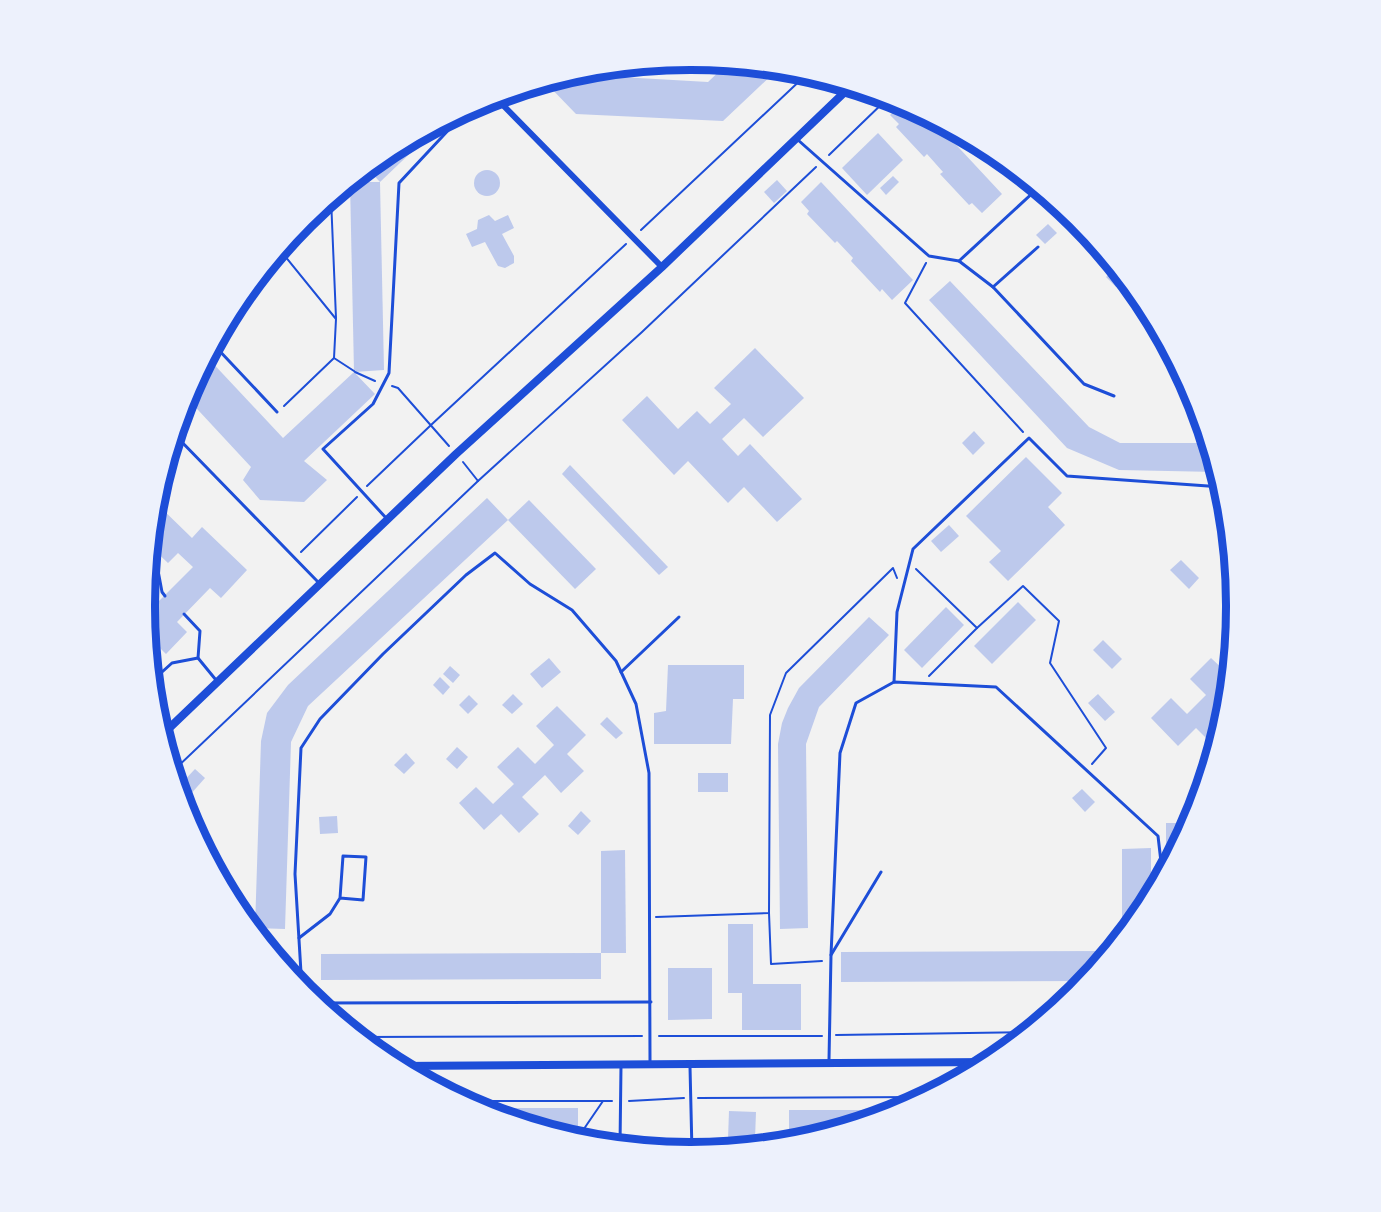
<svg xmlns="http://www.w3.org/2000/svg" width="1381" height="1212" viewBox="0 0 1381 1212" font-family="Lora,serif">
<rect width="100%" height="100%" fill="#f2f2f2"/>
<g fill="#bdc9ec">
<polygon points="727,64 778,69 723,121 576,114 545,82 582,71 586,75 708,82"/>
<polygon points="903,103 933,120 1002,194 982,213 972,203 969,205 940,174 943,172 927,154 924,157 896,127 899,124 890,115"/>
<polygon points="443,122 380,182 367,168 387,152"/>
<polygon points="878,133 903,160 867,195 842,168"/>
<circle cx="487" cy="183" r="13"/>
<polygon points="893,176 899,182 886,195 880,188"/>
<polygon points="777,180 787,191 774,203 764,192"/>
<polygon points="350,182 380,182 384,370 354,372"/>
<polygon points="821,182 913,280 892,300 882,289 880,292 851,261 853,258 837,241 835,243 807,214 809,211 801,202"/>
<polygon points="489,215 495,221 508,215 514,228 502,234 514,256 514,263 505,268 498,266 485,242 472,247 466,234 477,229 478,220"/>
<polygon points="1048,224 1057,233 1045,244 1036,235"/>
<polygon points="1116,268 1125,279 1116,287 1106,277"/>
<polygon points="950,281 1089,427 1120,443 1209,443 1217,472 1119,470 1067,448 929,300"/>
<polygon points="1132,287 1141,298 1134,305 1124,294"/>
<polygon points="755,348 804,398 763,437 744,418 722,439 738,456 750,444 802,499 777,522 744,487 728,503 688,461 674,475 622,420 647,396 678,429 697,411 710,424 731,404 714,388"/>
<polygon points="207,357 283,438 354,372 375,394 304,461 327,480 304,502 260,500 243,480 251,467 186,397"/>
<polygon points="974,431 985,443 973,455 962,443"/>
<polygon points="1026,457 1062,493 1048,507 1065,525 1008,581 989,562 1001,551 966,516"/>
<polygon points="570,465 668,567 659,575 562,474"/>
<polygon points="487,498 508,520 308,706 291,742 285,929 255,928 261,741 267,713 288,685"/>
<polygon points="529,500 596,569 575,589 508,520"/>
<polygon points="155,502 192,538 202,527 247,570 221,598 210,588 177,622 187,632 166,654 155,643 149,650 145,606 146,591 158,602 193,567 178,553 168,563 150,546"/>
<polygon points="949,525 959,536 941,552 931,541"/>
<polygon points="1181,560 1199,578 1189,589 1170,570"/>
<polygon points="1018,602 1036,620 992,664 974,646"/>
<polygon points="946,607 964,625 922,668 904,650"/>
<polygon points="869,617 889,635 819,707 806,744 808,928 780,929 778,744 782,723 788,708 799,688"/>
<polygon points="1103,640 1122,659 1112,669 1093,650"/>
<polygon points="549,658 561,672 542,688 530,674"/>
<polygon points="1211,658 1228,674 1230,673 1228,695 1216,707 1225,716 1218,738 1212,744 1196,728 1178,746 1151,718 1171,698 1187,714 1206,695 1190,679"/>
<polygon points="668,665 744,665 744,699 733,699 731,744 654,744 654,713 666,711"/>
<polygon points="450,666 460,675 453,683 443,674"/>
<polygon points="440,677 450,687 443,695 433,685"/>
<polygon points="513,694 523,704 512,714 502,705"/>
<polygon points="1098,694 1115,712 1105,721 1088,703"/>
<polygon points="469,695 478,704 468,714 459,705"/>
<polygon points="557,706 586,735 567,754 584,771 561,793 545,775 522,797 539,814 519,833 501,814 484,830 459,803 476,787 493,804 514,784 497,767 518,747 535,764 554,745 536,726"/>
<polygon points="607,717 623,733 616,739 600,724"/>
<polygon points="457,747 468,757 457,769 446,759"/>
<polygon points="406,753 415,763 404,774 394,765"/>
<polygon points="195,769 205,778 189,796 179,786"/>
<rect x="698" y="773" width="30" height="19"/>
<polygon points="1082,789 1095,802 1085,812 1072,798"/>
<polygon points="581,811 591,821 578,835 568,826"/>
<polygon points="337,816 338,833 320,834 319,817"/>
<polygon points="1166,823 1191,823 1174,854 1166,854"/>
<polygon points="1151,848 1151,897 1144,910 1122,937 1122,849"/>
<polygon points="625,850 626,953 601,953 601,851"/>
<polygon points="728,924 753,924 753,984 801,984 801,1030 742,1030 742,993 728,993"/>
<polygon points="1110,951 1086,981 841,982 841,952"/>
<polygon points="601,953 601,979 321,980 321,954"/>
<polygon points="668,968 712,968 712,1019 668,1020"/>
<polygon points="476,1108 578,1108 578,1137 568,1137"/>
<polygon points="789,1110 900,1110 810,1138 789,1138 789,1142 761,1145 761,1137 789,1138"/>
<polygon points="729,1111 756,1112 755,1139 728,1139"/>
<polygon points="606,1136 606,1144 578,1140 578,1137"/>
</g>
<g fill="none" stroke-linecap="round" stroke-linejoin="round">
<g stroke="#1d4ed8" stroke-width="2">
<polyline points="829,155 888,98"/>
<polyline points="331,198 336,318"/>
<polyline points="641,230 807,74"/>
<polyline points="280,250 336,319 334,358 354,371"/>
<polyline points="926,263 905,303 1023,432"/>
<polyline points="355,372 375,381"/>
<polyline points="392,386 398,388 449,446"/>
<polyline points="284,406 334,358"/>
<polyline points="463,462 478,481"/>
<polyline points="367,486 431,425 626,244"/>
<polyline points="301,552 357,497"/>
<polyline points="916,569 977,628 929,676"/>
<polyline points="977,628 1023,586 1059,621 1050,663 1106,748 1092,764"/>
<polyline points="173,771 478,481 642,332 816,167"/>
<polyline points="769,913 771,964 822,961"/>
<polyline points="656,917 769,913 770,715 786,673 893,568 897,578"/>
<polyline points="836,1035 1029,1032"/>
<polyline points="659,1036 822,1036"/>
<polyline points="359,1037 642,1036"/>
<polyline points="698,1098 925,1097"/>
<polyline points="465,1101 612,1101"/>
<polyline points="629,1101 684,1098"/>
<polyline points="577,1139 603,1101"/>
</g>
<g stroke="#1d4ed8" stroke-width="3">
<polyline points="798,140 929,256 959,261 1037,189 1033,184"/>
<polyline points="959,261 993,287 1084,384 1114,396"/>
<polyline points="993,287 1038,247"/>
<polyline points="1167,344 1167,345"/>
<polyline points="214,345 277,412"/>
<polyline points="175,435 319,583"/>
<polyline points="387,519 323,449 373,404 389,373 399,183 469,108"/>
<polyline points="149,558 157,565 162,592 165,596"/>
<polyline points="184,614 200,631 198,658 216,680"/>
<polyline points="151,669 158,676"/>
<polyline points="621,672 679,617"/>
<polyline points="152,681 172,663 198,658"/>
<polyline points="894,682 897,612 913,549 1029,438 1067,476 1222,487"/>
<polyline points="299,938 330,914 340,898 343,856 366,857 363,900 340,898"/>
<polyline points="831,955 840,753 856,703 894,682 996,687 1158,836 1161,862 1166,868"/>
<polyline points="302,989 295,874 301,748 320,719 383,654 466,575 495,553 530,584 572,610 616,661 636,704 649,773 650,1061"/>
<polyline points="318,1003 651,1002"/>
<polyline points="829,1060 831,955 881,872"/>
<polyline points="690,1067 692,1152"/>
<polyline points="620,1145 621,1066"/>
</g>
<polyline stroke="#1d4ed8" stroke-width="6" points="495,97 662,267"/>
<g stroke="#1d4ed8" stroke-width="8">
<polyline points="162,735 456,454 662,267 850,87"/>
<polyline points="398,1066 991,1062"/>
</g>
</g>
<path d="M0 0H1381V1212H0ZM690 70H691A535 535 0 0 1 1226 605V607A535 535 0 0 1 691 1142H690A535 535 0 0 1 155 607V605A535 535 0 0 1 690 70Z" fill="#edf1fc" fill-rule="evenodd"/>
<path fill="none" stroke="#1d4ed8" stroke-width="8" d="M690 70H691A535 535 0 0 1 1226 605V607A535 535 0 0 1 691 1142H690A535 535 0 0 1 155 607V605A535 535 0 0 1 690 70Z"/>
</svg>
